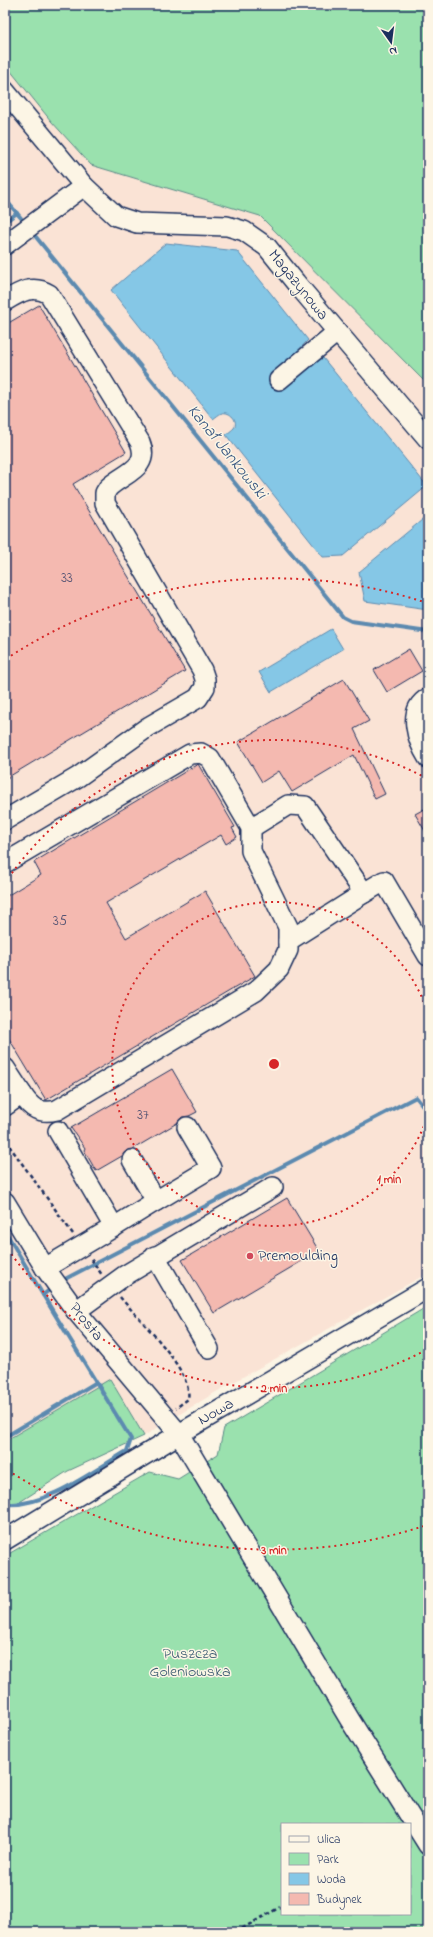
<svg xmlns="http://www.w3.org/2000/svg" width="433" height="1937" viewBox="0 0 433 1937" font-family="'Indie Flower',sans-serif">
<rect width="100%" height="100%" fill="#fcf5e5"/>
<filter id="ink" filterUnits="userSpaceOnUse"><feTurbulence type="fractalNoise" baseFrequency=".025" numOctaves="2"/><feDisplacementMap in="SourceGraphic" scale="8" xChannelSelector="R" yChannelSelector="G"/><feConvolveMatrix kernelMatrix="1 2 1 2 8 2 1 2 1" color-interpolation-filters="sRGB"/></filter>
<g filter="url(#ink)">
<polygon fill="#fae3d5" points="5,64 51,121 91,165 260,216 428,385 428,1273 216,1392 144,1436 110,1380 5,1441"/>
<g fill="#9ae1ae" stroke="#5a8886" fill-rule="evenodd">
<polygon points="5,5 428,5 428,385 260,216 91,165 51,121 5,64"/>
<path d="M428,1306V1932H5V1556L150,1472L178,1479L218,1454L224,1428ZM282,1824H410V1914H282Z"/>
<polygon points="110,1379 144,1436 68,1471 15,1505 5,1501 5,1441"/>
</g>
<g fill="#85c7e6" stroke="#5b8ab0">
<path d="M166,243L237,251L308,340L274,377L281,385L323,358L427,486L343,556L323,557L226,435C228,433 232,430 234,428C239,421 230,411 222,413C219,414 216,417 213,419L111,290Z"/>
<polygon points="428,515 428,610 365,601 359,572"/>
<polygon points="331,629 343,649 271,692 259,672"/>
</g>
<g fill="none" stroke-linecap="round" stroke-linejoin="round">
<g stroke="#5b8ab0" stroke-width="4">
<polyline points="5,199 21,218"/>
<polyline points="5,222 17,213"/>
<polyline points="36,237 343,617 351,621 428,632"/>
<polyline points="5,1231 43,1295"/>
<polyline points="65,1279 416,1097 428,1112"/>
<polyline points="5,1437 95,1383"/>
<path d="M5,1504C45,1508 93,1471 127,1451L131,1439L43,1295L48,1291"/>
</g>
</g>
<g fill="#f4b9b0" stroke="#1b2f5e">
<polygon points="39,305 126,452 73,484 185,671 5,779 5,325"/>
<polygon points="409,649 422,671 387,692 374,670"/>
<polygon points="344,679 369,721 354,729 385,794 375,799 354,755 292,792 279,771 262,782 238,742"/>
<polygon points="198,764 235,827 232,828 237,837 226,844 221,835 106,903 126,938 205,891 255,976 46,1100 5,1032 5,897 41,875 34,862"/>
<polygon points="428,807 428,836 415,814"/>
<polygon points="172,1069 197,1112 189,1116 182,1117 177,1123 133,1149 127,1150 122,1156 96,1171 84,1150 85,1148 71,1128"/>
<polygon points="287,1198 319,1251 214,1313 182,1260"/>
</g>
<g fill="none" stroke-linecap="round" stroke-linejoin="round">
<g stroke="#1b2f5e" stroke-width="22">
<g id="minor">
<polyline points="5,91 84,186"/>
<polyline points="5,245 84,186 116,216 137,223 227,226 244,231 267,247 296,283 428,439"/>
<path d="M5,301C20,292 33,284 49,294L140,442C151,469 123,473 108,488L105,493V503L202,670L205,679V687L198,698L148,727L78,777L5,820"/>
<polyline points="279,380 337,332"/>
<path d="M428,698C406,711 418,742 428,758"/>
<polyline points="251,828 288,805 305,806 364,893 384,881 428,956"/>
<path d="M5,863L190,754L201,753L210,758L251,828V851L288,927V950L279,969L256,991L57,1110C40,1114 31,1109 22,1094"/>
<polyline points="288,941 364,893"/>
<polyline points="5,1068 22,1094 5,1106"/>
<polyline points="156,1201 211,1168 187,1127"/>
<polyline points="5,1202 45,1268 76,1311 179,1434 350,1720 428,1845"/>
<polyline points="114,1227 156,1201 132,1160"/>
<polyline points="155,1256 209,1349"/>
<polyline points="45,1268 114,1227 58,1131"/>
<polyline points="76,1311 124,1276 273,1187"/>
<polyline points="5,1540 179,1434 428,1288"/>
</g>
</g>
<g stroke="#1b2f5e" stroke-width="2.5" stroke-dasharray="4 3" stroke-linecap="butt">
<polyline points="5,1140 73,1234"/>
<polyline points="91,1259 102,1275"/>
<path d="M120,1297C138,1319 194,1371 188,1399L176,1408"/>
<polyline points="236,1932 282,1906"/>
</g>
<use href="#minor" stroke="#fcf5e5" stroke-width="19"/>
</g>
</g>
<g fill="none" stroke="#d62828" stroke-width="2" stroke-dasharray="2 4">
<path d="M428 1115A162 162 0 1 1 428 1013"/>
<path d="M426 1350A324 324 0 0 1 5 1245M5 883A324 324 0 0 1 426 778"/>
<path d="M424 1526A486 486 0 0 1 6 1469M6 659A486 486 0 0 1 424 602"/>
</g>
<circle fill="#d1495b" stroke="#fcf5e5" stroke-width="1.5" cx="250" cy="1256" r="4"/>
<g text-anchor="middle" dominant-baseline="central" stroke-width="3" stroke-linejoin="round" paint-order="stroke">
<g font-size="14" fill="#515272">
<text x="67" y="578">33</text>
<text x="60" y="921">35</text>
<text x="143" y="1115">37</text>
</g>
<g font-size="16" fill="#1b2f5e" stroke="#fcf5e5">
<text transform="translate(298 285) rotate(51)">Magazynowa</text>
<text transform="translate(86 1322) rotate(51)">Prosta</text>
<text transform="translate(216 1412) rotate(-30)">Nowa</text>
</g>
<g font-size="16" fill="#1b2f5e" stroke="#fcf5e5" text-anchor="start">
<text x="258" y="1256">Premoulding</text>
</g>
<g font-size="16" fill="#3b5c72" stroke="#fcf5e5">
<text x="190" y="1654">Puszcza<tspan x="190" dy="18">Goleniowska</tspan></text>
</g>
<g font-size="17" font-style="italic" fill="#365580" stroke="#fcf5e5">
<text transform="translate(227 452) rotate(51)">Kanał Jankowski</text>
</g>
</g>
<circle cx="274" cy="1064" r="6" fill="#d62828" stroke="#fcf5e5" stroke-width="2"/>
<g font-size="12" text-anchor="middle" font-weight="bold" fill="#d62828" stroke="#fcf5e5" stroke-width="3" stroke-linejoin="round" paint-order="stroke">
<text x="389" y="1183">1 min</text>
<text x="274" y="1392">2 min</text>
<text x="274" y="1554">3 min</text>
</g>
<rect width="433" height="1937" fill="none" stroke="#fcf5e5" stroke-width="20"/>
<rect x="10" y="10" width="413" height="1917" fill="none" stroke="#1b2f5e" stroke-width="1.5" filter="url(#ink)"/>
<rect x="281" y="1823" width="130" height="92" fill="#fcf5e5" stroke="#a2a6af"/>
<rect x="289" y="1836" width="20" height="6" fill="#fcf5e5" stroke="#a2a6af"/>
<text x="317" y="1843" font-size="12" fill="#1b2f5e">Ulica</text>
<rect x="289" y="1853" width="20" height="12" fill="#9ae1ae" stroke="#a2a6af"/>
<text x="317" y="1863" font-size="12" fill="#1b2f5e">Park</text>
<rect x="289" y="1873" width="20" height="12" fill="#85c7e6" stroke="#a2a6af"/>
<text x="317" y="1883" font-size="12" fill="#1b2f5e">Woda</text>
<rect x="289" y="1893" width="20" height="12" fill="#f4b9b0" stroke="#a2a6af"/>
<text x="317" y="1903" font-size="12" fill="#1b2f5e">Budynek</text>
<g transform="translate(391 42) rotate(166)" stroke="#fcf5e5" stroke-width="3" paint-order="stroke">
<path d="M0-3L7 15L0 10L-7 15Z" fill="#1b2f5e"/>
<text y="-6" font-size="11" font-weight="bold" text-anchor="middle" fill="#1b2f5e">N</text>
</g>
</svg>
